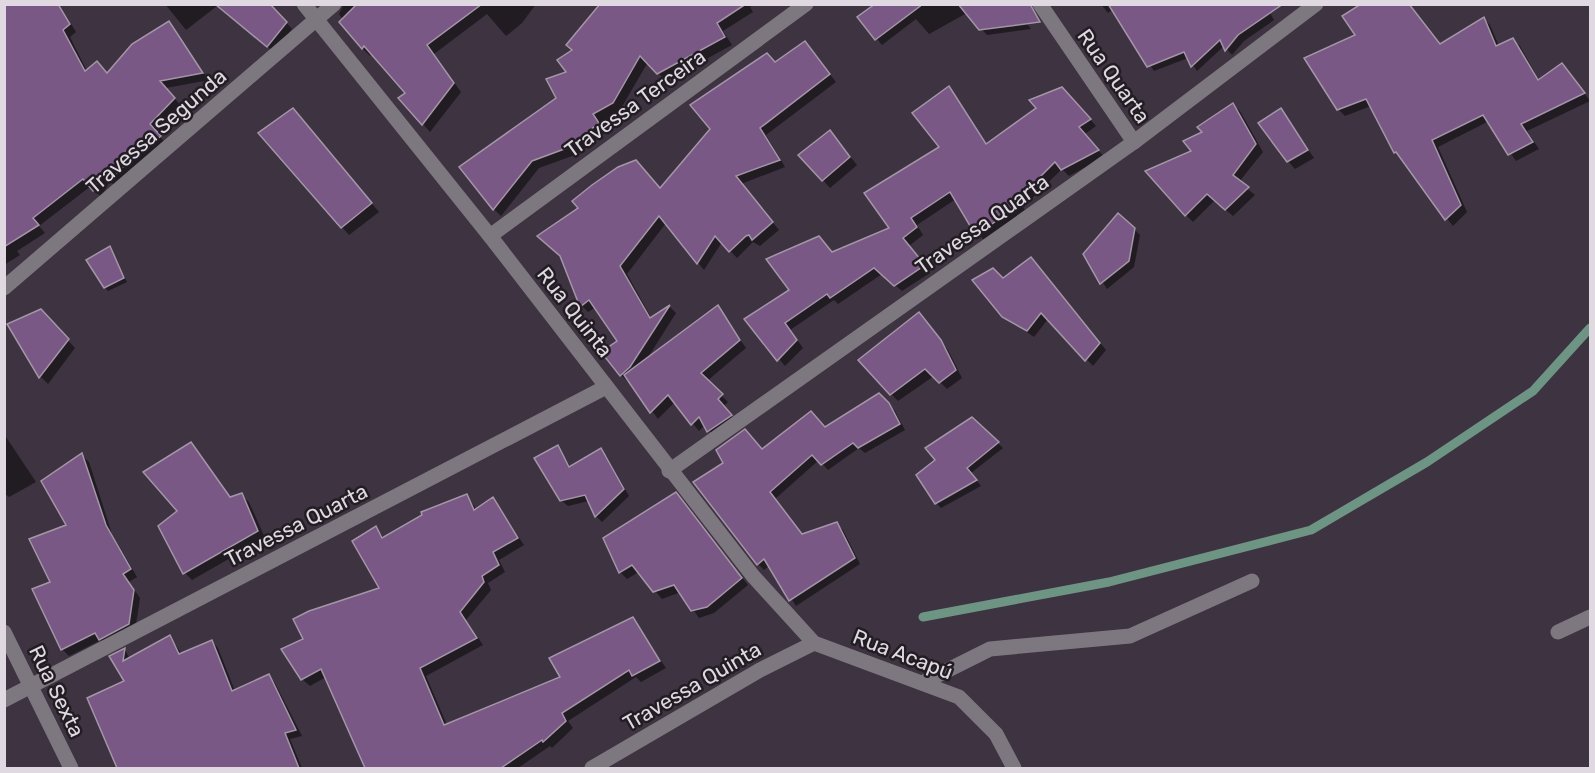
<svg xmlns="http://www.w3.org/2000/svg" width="1595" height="773" viewBox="0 0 1595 773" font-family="Rubik,sans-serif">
<rect width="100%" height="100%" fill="#3e3341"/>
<g fill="#0007">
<polygon points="4,4 59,4 76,32 70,37 87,71 108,75 168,23 209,80 166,88 181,106 156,133 167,144 117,188 110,181 101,197 91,186 39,226 45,233 17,251 20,255 4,265"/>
<polygon points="165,4 270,4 292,29 274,52 217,6 186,30"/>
<polygon points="344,4 536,4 522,23 506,36 487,14 434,54 461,92 430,132 400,98 407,93 372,53 370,56 362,48 339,14"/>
<polygon points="596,4 755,4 750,7 753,12 723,31 732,45 666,81 648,62 620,110 600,123 606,132 575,155 539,168 501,216 494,209 558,98 573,51 598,9"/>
<polygon points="877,4 1018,4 1020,14 1031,29 987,35 967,13 929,34 916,19 882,45 860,18"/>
<polygon points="1101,4 1267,7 1274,20 1244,41 1232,55 1224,46 1197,71 1188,58 1154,71 1113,9 1108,13"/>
<polygon points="1484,19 1490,25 1499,46 1513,40 1520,46 1539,80 1568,71 1590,101 1527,131 1539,149 1516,161 1489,121 1438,147 1467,212 1453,226 1396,153 1371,106 1345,116 1338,109"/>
<polygon points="805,43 836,82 766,135 785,167 741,184 779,230 760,246 753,242 737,258 722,242 704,270 666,223 627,274 652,319 670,307 676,313 647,359 717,307 746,348 707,381 728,402 723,407 737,422 715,438 705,425 699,431 675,402 658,419 630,381 628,382 621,375 603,352 619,341 596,307 588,312 582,306 660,190 776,64"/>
<polygon points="948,88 987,145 1069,96 1096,126 1085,134 1104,157 1069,176 1062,169 1023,207 1025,210 984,241 956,199 917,225 923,235 909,246 930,273 902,291 882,274 838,304 834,300 790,330 803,348 785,366 746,319 791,290 832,254 892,229 942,148"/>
<polygon points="1233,105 1240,111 1263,152 1239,182 1255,195 1233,216 1215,200 1193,222 1186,215 1193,151 1204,132"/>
<polygon points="1281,110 1314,158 1295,169 1288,161"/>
<polygon points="300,117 379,212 349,235 342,227"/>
<polygon points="830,132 857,165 830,188 823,180"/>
<polygon points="1134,229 1140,235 1134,267 1107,289 1085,254"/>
<polygon points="109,248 127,282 108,291 105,287"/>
<polygon points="1037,265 1106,350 1093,366 1048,319 1034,337 1003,316 1002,280"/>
<polygon points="40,311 75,348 48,384 41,377 9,325"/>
<polygon points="926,322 948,350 962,378 947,389 934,376 898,401 860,361"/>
<polygon points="879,395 895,411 905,430 865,453 859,448 828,470 819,460 775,499 803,535 837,524 843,530 860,564 796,606 770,565 764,570 758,564 763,451 825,428"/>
<polygon points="972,419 1003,448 971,473 981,486 941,508 936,503 938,460"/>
<polygon points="4,434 36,482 9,497 4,493"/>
<polygon points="190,444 231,499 241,495 249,502 265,538 192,580 185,573 179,511"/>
<polygon points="558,447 571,468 601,450 607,457 629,496 602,522 596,516 589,501 568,506 561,500"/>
<polygon points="82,455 89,462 112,534 137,577 129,582 140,598 135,631 107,646 101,640 69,656 62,649 52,583 68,526"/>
<polygon points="466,495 477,510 493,499 524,545 499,560 505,572 488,583 491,590 466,620 483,645 426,676 447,725 562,678 632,619 666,668 641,682 636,677 568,721 573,728 552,748 550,746 518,768 366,768 326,677 310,686 302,679 305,640 381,589 376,528 385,539"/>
<polygon points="683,501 748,585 714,613 699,618 681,592 662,599 639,572 627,579 620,572"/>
<polygon points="170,637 182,654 212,641 218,648 235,691 269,676 275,683 302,736 290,739 302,768 119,768 89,699 126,681 111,657 125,650 130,659"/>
</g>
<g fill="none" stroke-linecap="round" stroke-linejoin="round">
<polyline stroke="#6d9583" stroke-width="9" points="923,617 1109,582 1311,530 1427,462 1533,391 1590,328"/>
</g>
<g fill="#7a5885" stroke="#a396a7" stroke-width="1.5">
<polygon points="4,4 58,4 70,24 63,30 85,71 97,61 107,73 132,44 169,21 203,73 160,81 175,98 150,124 161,136 136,157 135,155 109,181 103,173 93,191 83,179 33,218 39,225 4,247"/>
<polygon points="215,4 270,4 287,22 267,47"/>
<polygon points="357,4 482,4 427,45 454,83 422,125 398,98 405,93 364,46 362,49 339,22"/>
<polygon points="600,4 746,4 717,23 725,37 657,74 640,56 613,103 593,114 599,123 567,148 532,161 493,210 459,167 556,98 546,79 566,72 557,60 572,50 566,45"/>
<polygon points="875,4 923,4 875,40 857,17"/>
<polygon points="958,4 1030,4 1040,22 979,30"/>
<polygon points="1108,4 1283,4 1238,35 1225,51 1220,40 1191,67 1184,52 1147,67"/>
<polygon points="1361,4 1409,4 1440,44 1484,17 1496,46 1513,38 1538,80 1562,63 1585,93 1521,124 1533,142 1508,155 1483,115 1432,140 1461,205 1445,220 1396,152 1394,153 1366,99 1337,110 1304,58 1355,35 1342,16"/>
<polygon points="805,41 830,74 760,128 780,160 736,176 773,222 752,240 749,235 746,236 729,252 715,236 697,264 659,216 620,266 650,318 670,305 630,367 620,376 601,352 617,341 589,300 580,307 560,256 537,236 578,208 572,201 592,185 618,167 636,160 660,188 710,129 690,105 767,53 775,62"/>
<polygon points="949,86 986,144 1036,108 1029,100 1062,87 1091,119 1079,127 1099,150 1061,170 1055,162 1017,200 1020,203 976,236 950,192 911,218 917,227 903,238 925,265 894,286 874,268 830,298 827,294 785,323 797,340 777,361 744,319 789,290 766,259 819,236 832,252 889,228 864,193 939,147 912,113"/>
<polygon points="1233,103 1256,144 1233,175 1249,187 1225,210 1207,194 1185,216 1145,171 1191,151 1183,141 1202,132 1197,127"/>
<polygon points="293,108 372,203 341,228 258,133"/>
<polygon points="1281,108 1308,150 1287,162 1258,123"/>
<polygon points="830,130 850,157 822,181 798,155"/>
<polygon points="1118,213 1135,228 1129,261 1100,284 1083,254"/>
<polygon points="110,246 124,278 104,288 86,260"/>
<polygon points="1031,257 1100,343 1085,361 1041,313 1027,331 1002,317 972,280 993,268 1003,278"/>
<polygon points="718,305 740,340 701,373 723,394 718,399 732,415 707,432 699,417 691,425 668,395 650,413 624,375"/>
<polygon points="41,309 69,339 39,378 7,324"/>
<polygon points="919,312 941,340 956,370 939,383 925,369 890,395 858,360"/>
<polygon points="879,393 889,403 900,424 858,448 853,443 821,465 812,455 770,492 802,534 837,522 855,558 789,601 764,559 757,565 693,482 723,463 716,450 745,429 762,449 811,411 825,427"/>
<polygon points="972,417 999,442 967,468 977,480 935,504 916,475 935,460 925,448"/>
<polygon points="191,442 230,497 242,493 258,531 183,574 158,526 177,511 143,472"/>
<polygon points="558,445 569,467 601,448 624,489 595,517 585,495 560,501 534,458"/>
<polygon points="82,453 106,525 131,569 123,574 134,590 129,624 99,640 95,633 61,650 32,589 50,582 29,539 66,525 41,481"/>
<polygon points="676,492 742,578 707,607 691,611 674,585 653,592 632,565 619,573 603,538"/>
<polygon points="467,494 474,510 493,497 518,538 493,552 499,565 482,576 484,582 460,612 477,638 420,668 444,725 560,677 549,658 633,617 660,661 632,676 629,670 562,713 566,721 543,742 542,740 501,768 365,768 321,669 301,680 281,649 303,639 293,619 309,611 379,588 352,541 376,526 382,538 422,515 421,512"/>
<polygon points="170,635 179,654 212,640 232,691 269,674 296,730 285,733 299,768 117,768 87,698 124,681 109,656 125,648 123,661"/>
</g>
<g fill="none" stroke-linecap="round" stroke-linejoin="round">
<g stroke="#7d787f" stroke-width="15">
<polyline points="304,4 490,236 753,576 814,643 959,697 996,734 1014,768"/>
<polyline points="1040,4 1134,142"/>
<polyline points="490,236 806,4"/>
<polyline points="4,288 334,4"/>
<polyline points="669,471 1134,142 1316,4"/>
<polyline points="4,632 71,768"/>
<polyline points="1558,632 1590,617"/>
<polyline points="922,683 990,649 1130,636 1252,581"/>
<polyline points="4,700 606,387"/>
<polyline points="592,768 760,670 814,643"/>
</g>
</g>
<g text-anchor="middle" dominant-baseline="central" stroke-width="5" stroke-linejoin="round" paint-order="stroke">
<g font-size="21" fill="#e0d9e2" stroke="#221d23">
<text transform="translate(1114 76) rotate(55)">Rua Quarta</text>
<text transform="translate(635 103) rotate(-36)">Travessa Terceira</text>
<text transform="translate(156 131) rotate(-41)">Travessa Segunda</text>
<text transform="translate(982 224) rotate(-35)">Travessa Quarta</text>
<text transform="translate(575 312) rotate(52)">Rua Quinta</text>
<text transform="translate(296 525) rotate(-27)">Travessa Quarta</text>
<text transform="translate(903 654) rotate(21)">Rua Acapú</text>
<text transform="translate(692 686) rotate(-30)">Travessa Quinta</text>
<text transform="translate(57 691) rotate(64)">Rua Sexta</text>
</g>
</g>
<rect width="1595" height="773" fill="none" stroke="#e0d9e2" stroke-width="12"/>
</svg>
